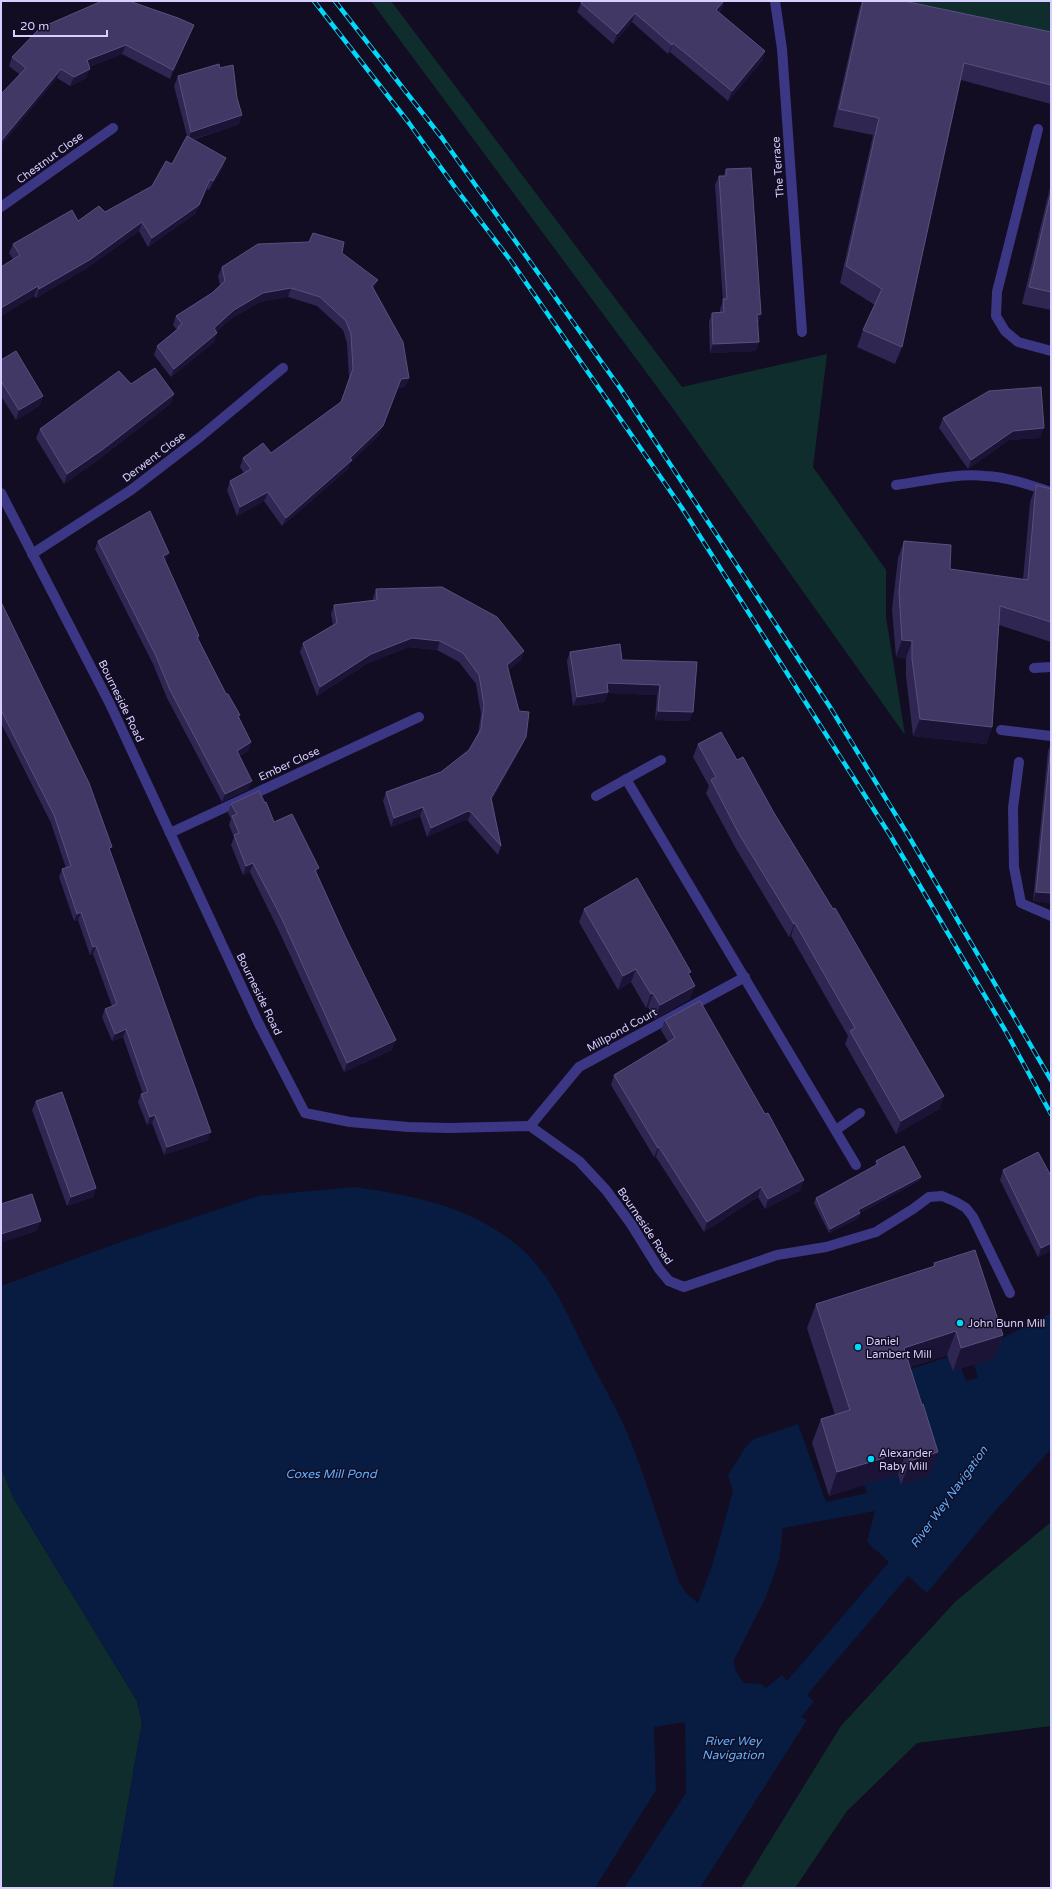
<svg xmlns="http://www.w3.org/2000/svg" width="1052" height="1889" viewBox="0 0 1052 1889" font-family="'Varela Round',sans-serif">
<rect width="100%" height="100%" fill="#120d23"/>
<g fill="#102d2d">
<polygon points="371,1 391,1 682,387 827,354 813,467 886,570 886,617 905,735 669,403"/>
<polygon points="878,1 1051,1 1051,42"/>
<polygon points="1,1468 14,1499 137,1701 142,1723 113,1888 1,1888"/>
<polygon points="1051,1522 1051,1726 917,1743 847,1811 795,1888 741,1888 841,1726 955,1602"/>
</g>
<path fill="#081b41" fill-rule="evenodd" d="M354,1187C411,1195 465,1205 512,1241C549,1269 566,1311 585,1350C600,1381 619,1411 631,1442C649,1488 663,1536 679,1582L686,1593L698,1603L712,1566L733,1491L728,1475L747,1445L754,1439L798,1424L826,1502L867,1493L864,1485L898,1474L902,1484L895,1374L948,1357L961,1368L966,1381L978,1378L974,1365L994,1358L989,1345L1051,1313V1449L989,1518L927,1593L908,1576L807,1695L814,1702L801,1717L807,1720L700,1888H624L686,1793L685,1722L654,1727L656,1790L595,1888H113L142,1723L137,1701L14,1499L1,1468V1286L115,1244L258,1196ZM875,1511L867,1542L889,1562L787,1681L782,1675L766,1688L761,1684L744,1683L735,1670L734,1660L766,1597L779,1560L783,1528Z"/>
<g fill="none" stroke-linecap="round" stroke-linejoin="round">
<g stroke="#3c3784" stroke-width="10">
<polyline points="1038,129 997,292 996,316 1005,331 1018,342 1051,351"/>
<path d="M896,485C925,481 956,473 985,476C1008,477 1030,485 1051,492"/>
<polyline points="1034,668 1051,667"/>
<polyline points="1001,730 1051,736"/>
<polyline points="1019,762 1013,808 1014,867 1021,903 1051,916"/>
<polyline points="669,1281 684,1287 777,1255 826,1247 876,1232 913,1209 929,1197 942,1196 956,1202 966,1208 973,1217 1010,1293"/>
</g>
<g stroke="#3c3784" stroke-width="10">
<polyline points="775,1 782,49 802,332"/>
<polyline points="1,207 113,128"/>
<polyline points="1,493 110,704 258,1022 305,1113 350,1122 408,1127 450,1128 530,1126 579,1161 606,1190 631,1224 659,1269 669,1281"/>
<polyline points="32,554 131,490 200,437 283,368"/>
<polyline points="626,779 856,1165"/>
<polyline points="596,796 661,760"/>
<polyline points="170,833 419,717"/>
<polyline points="530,1126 579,1067 745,977"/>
<polyline points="836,1130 860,1113"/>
</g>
<g stroke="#00dafa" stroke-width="4.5">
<g id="rail">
<polyline points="314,1 409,123 457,190 511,261 682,508 890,835 1005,1030 1051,1114"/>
<polyline points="335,1 442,138 620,388 830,707 908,835 1051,1080"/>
</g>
</g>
<use href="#rail" stroke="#120d23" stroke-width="3" stroke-dasharray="9" stroke-linecap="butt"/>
</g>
<g fill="#302652">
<polygon points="579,1 724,1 721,10 719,13 765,51 762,61 728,101 670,52 668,54 632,22 613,44 577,12 581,3"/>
<polygon points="862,1 1051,32 1051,104 961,80 902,347 895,364 857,347 863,330 875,305 840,283 873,135 833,127 859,10"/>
<polygon points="194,25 170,79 122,54 89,67 86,78 70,86 57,78 19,74 9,66 12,57"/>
<polygon points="178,76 239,124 193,140 223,167 209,190 207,189 195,214 148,247 139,231 87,268 36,298 34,296 1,316 1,267 13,259 9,253 13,244 105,212 152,186 172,164 187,136 174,86"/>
<polygon points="726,169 761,314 758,323 759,342 755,351 710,353 709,322 712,313 720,312 720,309 723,301 715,185 719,176 724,176"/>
<polygon points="1051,183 1051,310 1022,304"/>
<polygon points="342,253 374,289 409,378 405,387 397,388 379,435 350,463 348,469 282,526 264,501 237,516 227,490 230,481 244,473 240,467 243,458 271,453 341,402 349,378 347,343 343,330 317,306 288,297 260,302 231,319 216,332 214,342 171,377 154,355 157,346 176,330 177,330 173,325 176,316 212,293 220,285 218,276 222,267"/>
<polygon points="1,360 43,396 39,406 16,420 1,396"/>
<polygon points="131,384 174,394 170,404 98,460 64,484 36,438 40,429"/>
<polygon points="943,418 1040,438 1009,440 968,469 939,428"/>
<polygon points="1036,485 1051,489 1051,642 999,625 992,727 986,744 913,736 906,676 906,658 896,657 892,609 898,558 904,541 950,569 1023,579 1030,502"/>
<polygon points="98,541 166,561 165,562 199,636 198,639 239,718 251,742 248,751 239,756 249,789 222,802 167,698 153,664 95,549"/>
<polygon points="376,589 524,651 521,660 508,670 526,737 522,746 492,800 501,846 498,855 468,821 464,820 427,837 420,816 391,827 383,801 386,792 441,772 469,750 478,734 481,714 476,684 459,662 437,650 409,647 368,663 317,696 300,652 303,643 333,625 331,614 334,605 373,600 373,598"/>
<polygon points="1,602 110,851 208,1140 164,1155 152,1123 147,1125 138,1102 141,1094 143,1094 123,1037 112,1041 102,1017 105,1009 112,1006 93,954 90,955 78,920 74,921 59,877 62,869 66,868 51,823 1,723"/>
<polygon points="570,652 622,660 697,662 693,712 689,721 655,720 657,695 608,693 604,702 573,706 567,661"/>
<polygon points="1051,743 1051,903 1033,901 1048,751"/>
<polygon points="698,744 737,760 774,813 944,1096 939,1109 896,1134 845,1044 848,1036 791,936 789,937 735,847 706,793 709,786 693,757"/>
<polygon points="231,804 274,822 317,874 392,1050 344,1072 278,929 250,872 243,875 231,845 234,837 229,825 231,819 228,813"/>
<polygon points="584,909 689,976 690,999 655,1019 648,1007 646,1008 631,982 618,990 579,922"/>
<polygon points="665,1020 801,1190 765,1209 758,1197 704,1232 656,1157 654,1157 611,1085 614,1075 668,1042 661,1030"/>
<polygon points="36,1101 96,1188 93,1197 67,1206 32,1110"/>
<polygon points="876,1161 921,1177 919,1181 860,1213 859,1218 829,1233 814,1203 816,1198 875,1166"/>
<polygon points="1003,1170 1051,1250 1038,1257 1000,1180"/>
<polygon points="934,1263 1003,1335 994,1358 953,1371 947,1355 910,1367 929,1476 901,1485 898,1474 829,1496 812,1443 821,1419 835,1415 807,1328 816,1304 933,1267"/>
</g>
<g fill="#1c1437">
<polygon points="724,1 721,10 712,20 716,10"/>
<polygon points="635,13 632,22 613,44 617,34"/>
<polygon points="194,25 170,79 173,70"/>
<polygon points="673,43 670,52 668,54 672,45"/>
<polygon points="126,45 122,54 84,69 87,60"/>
<polygon points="765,51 762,61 728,101 732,91"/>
<polygon points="61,69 57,78 1,146 1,141"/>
<polygon points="90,69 86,78 70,86 74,77"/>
<polygon points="242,115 239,124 188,141 191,132"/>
<polygon points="226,158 223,167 209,190 213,181"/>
<polygon points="210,179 207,189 195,214 148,247 152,238"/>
<polygon points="142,222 139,231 87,268 36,298 39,289"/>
<polygon points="378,280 374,289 369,295 372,286"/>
<polygon points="38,286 34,296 1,316 1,308"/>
<polygon points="291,288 288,297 260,302 231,319 210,337 214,328 234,310 263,293"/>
<polygon points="761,314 757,324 757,315"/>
<polygon points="217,333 214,342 171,377 174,369"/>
<polygon points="759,342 755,351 710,353 713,344"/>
<polygon points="409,378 405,387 397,388 379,435 350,463 348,469 282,526 286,518 350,458 401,379"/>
<polygon points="174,394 170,404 98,460 64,484 67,474"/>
<polygon points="43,396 39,406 16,420 19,410"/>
<polygon points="1044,428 1040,438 1009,440 968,469 971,460 1013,431"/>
<polygon points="268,492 264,501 237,516 240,507"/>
<polygon points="169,553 166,561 160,565 163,556"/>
<polygon points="412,638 440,641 437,650 409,647 368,663 317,696 320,687 371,654"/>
<polygon points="902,640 912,641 906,658 896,657"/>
<polygon points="524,651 521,660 503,674 507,665"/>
<polygon points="607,683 660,685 657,695 608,693 604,702 573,706 577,697"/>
<polygon points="658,711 693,712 689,721 655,720"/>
<polygon points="920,719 992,727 986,744 913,736"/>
<polygon points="526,737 522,746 488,807 491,798"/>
<polygon points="251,742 248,751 234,759 237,751"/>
<polygon points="252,781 249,789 222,802 225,794"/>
<polygon points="423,807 420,816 391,827 394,818"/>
<polygon points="468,811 471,812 468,821 464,820 427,837 431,828"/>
<polygon points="253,863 250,872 243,875 246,866"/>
<polygon points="319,868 315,878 315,870"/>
<polygon points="1036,892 1051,893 1051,903 1033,901"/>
<polygon points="81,912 78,920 74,921 77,914"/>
<polygon points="795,923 791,936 789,937 794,924"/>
<polygon points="96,946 93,954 90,955 93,947"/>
<polygon points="636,969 631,982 618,990 623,976"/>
<polygon points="695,986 690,999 655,1019 660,1005"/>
<polygon points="653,993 648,1007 646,1008 651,994"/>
<polygon points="126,1029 123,1037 112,1041 115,1034"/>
<polygon points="396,1040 392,1050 344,1072 347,1063"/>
<polygon points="944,1096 939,1109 896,1134 901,1121"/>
<polygon points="155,1115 152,1123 147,1125 150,1117"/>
<polygon points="211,1132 208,1140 164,1155 167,1147"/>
<polygon points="659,1147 656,1157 654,1157 658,1148"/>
<polygon points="921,1177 919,1181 857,1215 858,1210"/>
<polygon points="804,1180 801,1190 765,1209 768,1199"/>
<polygon points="761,1187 758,1197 704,1232 707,1222"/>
<polygon points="96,1188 93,1197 67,1206 71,1197"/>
<polygon points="860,1213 859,1218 829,1233 830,1229"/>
<polygon points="41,1221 37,1231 1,1243 1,1234"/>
<polygon points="1051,1243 1051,1250 1038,1257 1041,1248"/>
<polygon points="956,1331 947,1355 895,1372 904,1348"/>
<polygon points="1003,1335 994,1358 953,1371 961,1348"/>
<polygon points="907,1451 898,1474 829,1496 837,1472"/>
<polygon points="938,1452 929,1476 901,1485 910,1461"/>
</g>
<g fill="#413865" stroke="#59507d">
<polygon points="102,1 129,1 178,18 194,25 173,70 126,45 87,60 90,69 74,77 61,69 1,141 1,94 26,68 12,57 40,28"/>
<polygon points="582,1 724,1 716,10 765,51 732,91 673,43 672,45 635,13 617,34 581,3"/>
<polygon points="863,1 904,1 1051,32 1051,85 964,63 902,347 863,330 882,289 846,266 879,118 839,109"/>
<polygon points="219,64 220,68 233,65 237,98 242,115 191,132 178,76"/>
<polygon points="187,136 226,158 213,181 210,179 199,205 152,238 142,222 91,259 39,289 38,286 1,308 1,267 20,255 13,244 72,210 78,221 99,206 105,212 152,186 166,161 172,164"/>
<polygon points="751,168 761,314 757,315 759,342 713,344 712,313 724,312 723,299 727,299 719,176 726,176 726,169"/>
<polygon points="1051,192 1051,292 1029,287"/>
<polygon points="313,233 344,242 342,253 378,280 372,286 403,342 409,378 401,379 383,426 350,458 352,460 286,518 268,492 240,507 230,481 251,469 243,458 263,443 271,453 341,402 353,369 351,334 346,321 320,297 291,288 263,293 234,310 214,328 217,333 174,369 157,346 179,328 178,327 182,324 176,316 212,293 225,281 222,267 258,244 309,242"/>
<polygon points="16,351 43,396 19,410 1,381 1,360"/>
<polygon points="155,368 174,394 102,450 67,474 40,429 119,371 131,384"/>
<polygon points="1041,387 1044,428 1013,431 971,460 943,418 989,391"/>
<polygon points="1036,485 1051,489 1051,622 1000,606 992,727 920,719 912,659 912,641 902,640 899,592 904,541 951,545 950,569 1028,580"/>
<polygon points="150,511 169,553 163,556 199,636 197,637 226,694 228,694 240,715 238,716 251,742 237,751 252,781 225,794 170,690 156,656 98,541"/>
<polygon points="442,587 497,617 524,651 507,665 519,711 529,712 526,737 491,798 501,846 471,812 468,811 431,828 423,807 394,818 386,792 441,772 469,750 481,729 484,705 479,675 463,653 440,641 412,638 371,654 320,687 303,643 337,623 334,605 377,600 376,589"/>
<polygon points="1,602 89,783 112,847 109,848 211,1132 167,1147 155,1115 150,1117 141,1094 148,1092 126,1029 115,1034 105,1009 117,1004 96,946 93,947 81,912 77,914 62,869 71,866 54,815 1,710"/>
<polygon points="620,644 622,660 697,662 693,712 658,711 660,685 607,683 608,692 577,697 570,652"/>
<polygon points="721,732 737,760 743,757 774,813 833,909 835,908 944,1096 901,1121 850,1031 855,1028 795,923 794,924 739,834 711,780 716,777 698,744"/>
<polygon points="1051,745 1051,893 1036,892"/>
<polygon points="259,791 265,803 266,802 274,822 292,814 319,868 315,870 345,936 396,1040 347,1063 282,919 253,863 246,866 234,835 239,833 232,816 237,814 231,804"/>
<polygon points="637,878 691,972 688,973 695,986 660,1005 653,993 651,994 636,969 623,976 584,909"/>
<polygon points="700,1001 765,1114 768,1113 804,1180 768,1199 761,1187 707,1222 659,1147 658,1148 614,1075 675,1038 665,1020"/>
<polygon points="62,1092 96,1188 71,1197 36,1101"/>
<polygon points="904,1146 921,1177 858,1210 860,1213 830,1229 816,1198 878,1164 876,1161"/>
<polygon points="1038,1152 1051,1176 1051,1243 1041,1248 1003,1170"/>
<polygon points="32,1194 41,1221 1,1234 1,1204"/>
<polygon points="975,1250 1003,1335 961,1348 956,1331 904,1348 922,1405 923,1404 938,1452 910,1461 907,1451 837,1472 821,1419 850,1410 816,1304 935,1266 934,1263"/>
</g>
<g fill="#00dafa" stroke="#120d23" stroke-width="1.5">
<circle cx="960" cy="1323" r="4"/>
<circle cx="858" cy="1347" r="4"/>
<circle cx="871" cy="1459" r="4"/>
</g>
<g text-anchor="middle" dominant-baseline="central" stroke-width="3" stroke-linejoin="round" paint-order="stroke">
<g font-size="11" fill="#d6cfff" stroke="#120d23">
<text transform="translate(50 158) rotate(-36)">Chestnut Close</text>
<text transform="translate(778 167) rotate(-94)">The Terrace</text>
<text transform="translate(154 457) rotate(-37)">Derwent Close</text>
<text transform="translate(121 701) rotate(64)">Bourneside Road</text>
<text transform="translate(289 764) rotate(-25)">Ember Close</text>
<text transform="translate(259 994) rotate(64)">Bourneside Road</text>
<text transform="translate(622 1030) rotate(-29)">Millpond Court</text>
<text transform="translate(645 1226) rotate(56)">Bourneside Road</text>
</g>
<g font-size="11" fill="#d6cfff" stroke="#120d23" text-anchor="start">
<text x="968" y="1323">John Bunn Mill</text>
<text x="866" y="1341">Daniel<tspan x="866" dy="13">Lambert Mill</tspan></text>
<text x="879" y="1453">Alexander<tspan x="879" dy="13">Raby Mill</tspan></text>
</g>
<g font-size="12" font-style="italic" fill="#5dafff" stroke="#120d23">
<text x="331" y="1474">Coxes Mill Pond</text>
<text transform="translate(949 1497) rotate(-54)">River Wey Navigation</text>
<text x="733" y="1741">River Wey<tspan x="733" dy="14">Navigation</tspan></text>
</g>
</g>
<rect width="1052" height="1889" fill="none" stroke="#d6cfff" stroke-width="4"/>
<path d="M14 30v6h93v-6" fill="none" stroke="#d6cfff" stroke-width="2"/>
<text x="20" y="30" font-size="12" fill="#d6cfff" stroke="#120d23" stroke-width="3" paint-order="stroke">20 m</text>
</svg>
